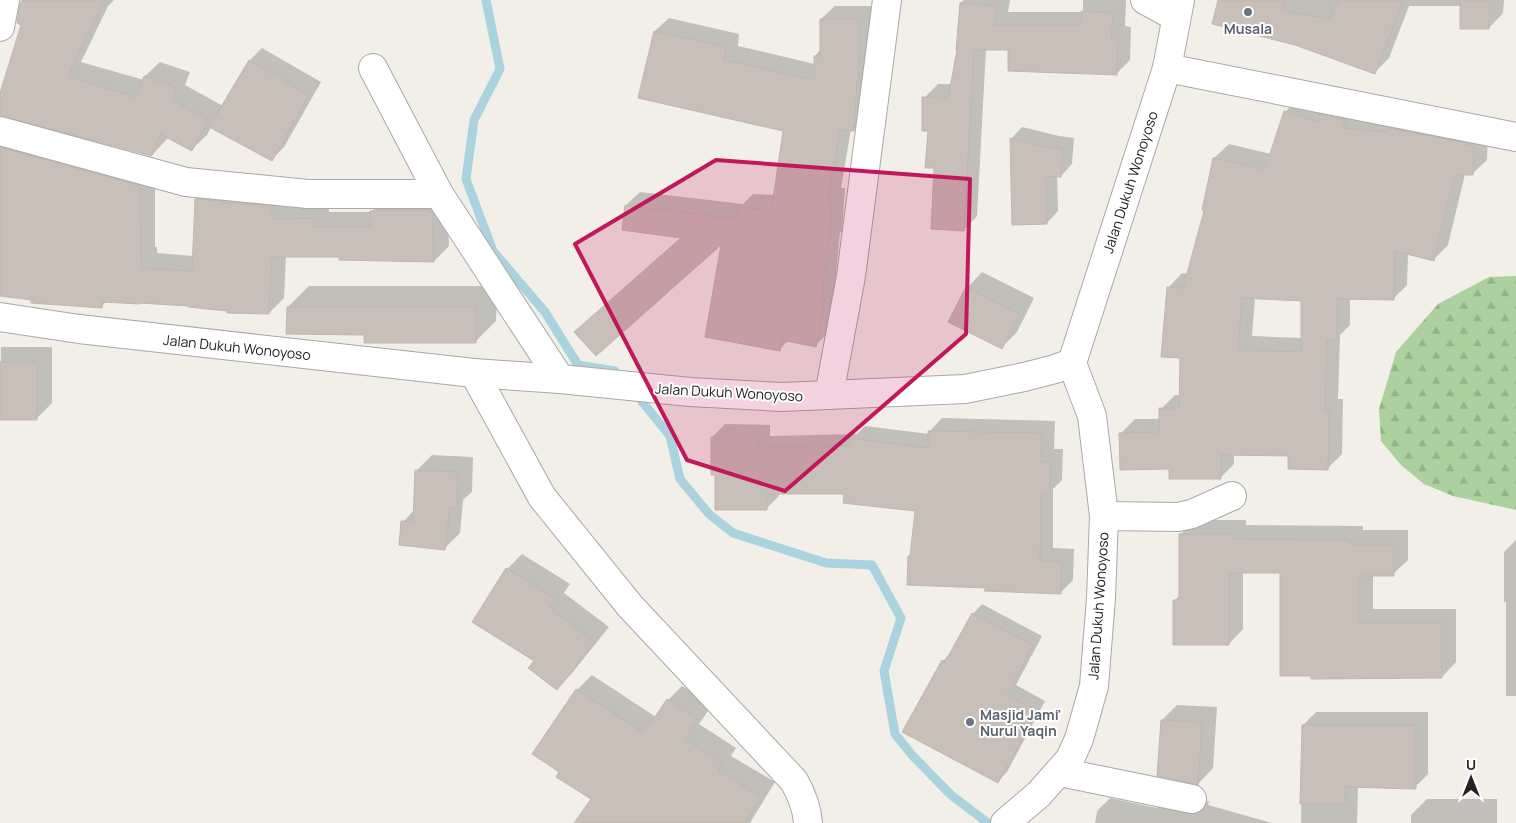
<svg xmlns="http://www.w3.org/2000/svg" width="1516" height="823" viewBox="0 0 1516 823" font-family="Manrope,sans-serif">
<defs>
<pattern id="forest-firs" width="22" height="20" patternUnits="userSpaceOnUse" patternTransform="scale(1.25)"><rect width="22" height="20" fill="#add19e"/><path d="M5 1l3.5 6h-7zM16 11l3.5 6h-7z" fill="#95b388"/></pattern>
</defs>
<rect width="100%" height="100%" fill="#f2efe9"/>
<polygon fill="url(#forest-firs)" points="1516,276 1516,510 1453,496 1424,484 1401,465 1381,441 1379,409 1396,352 1438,304 1489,277"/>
<g fill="#0003" fill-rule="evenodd">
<polygon points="24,0 114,0 108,6 81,62 144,80 145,76 160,62 190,72 185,85 223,106 250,60 262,48 321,82 284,147 272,159 211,127 207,135 192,149 168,137 166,140 152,155 0,115 22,24"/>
<polygon points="964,0 1010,0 1008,12 1083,12 1083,0 1126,0 1125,26 1131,27 1130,60 1116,74 1009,49 986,49 977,216 964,230 935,167 924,98 938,84 952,84 957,48 961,3"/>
<polygon points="1219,0 1504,0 1503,13 1489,28 1462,6 1409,6 1389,58 1374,73"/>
<polygon points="835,6 872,6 867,116 854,129 851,129 841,188 845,188 842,231 840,233 835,285 838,286 829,332 816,345 789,340 780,349 723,242 576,332 682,237 626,205 640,192 743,204 753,194 775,195 785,130 655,31 669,18 739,34 738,46 815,64 815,56 821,49 821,19"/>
<path d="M1299,98L1488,131L1487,160L1472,174H1465L1448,245L1434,259L1408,253L1407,285L1393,299L1350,298V325L1340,335L1338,399H1343L1342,454L1328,468L1289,455L1234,454V464L1220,478L1170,468L1121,433L1135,419H1161V409L1175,395H1180L1181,357L1168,288L1182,273L1188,274L1205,210L1214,158L1229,144L1271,154L1285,112ZM1255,298L1302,299V338L1252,336Z"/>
<polygon points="1022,127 1059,136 1074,138 1072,164 1061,176 1057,175 1058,211 1047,223 1011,139"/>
<polygon points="0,133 155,170 155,247 157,247 157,253 193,256 196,199 211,184 329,203 329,212 371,212 386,196 447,197 449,246 434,261 341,255 286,255 284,298 269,313 190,304 107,301 101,307 0,295"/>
<polygon points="982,272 1034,298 1017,332 1001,348 967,288"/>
<polygon points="309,286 497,286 496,321 475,342 366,334 288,307"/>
<polygon points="1,347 52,347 52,403 37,418 0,418"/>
<polygon points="942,418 1055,421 1054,449 1063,449 1062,480 1053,489 1053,548 1074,549 1073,580 1060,593 988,587 909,557 911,555 916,510 846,493 779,493 779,496 766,509 716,474 712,437 725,424 770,425 770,436 857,434 865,426 929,434 929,432"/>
<polygon points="432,455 473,457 472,492 463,500 460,533 445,548 403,522 415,509 416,471"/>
<polygon points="1195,520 1246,520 1246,525 1363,526 1363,530 1408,530 1408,560 1393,574 1373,574 1373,609 1456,609 1456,662 1442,677 1312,678 1281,572 1243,572 1243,629 1229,644 1174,601 1180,595 1180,535"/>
<polygon points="1516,540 1516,696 1506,696 1506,602 1504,602 1504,552"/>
<polygon points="522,554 570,584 564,593 609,627 572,673 557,688 536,660 507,569"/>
<polygon points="982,604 1042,636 1016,685 1045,701 1007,772 997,782 943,661 953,650 973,614"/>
<polygon points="592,675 656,717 668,700 682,686 712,705 699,724 736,748 731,756 775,782 750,823 590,823 593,799 561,772 534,753 577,690"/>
<polygon points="1177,705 1217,707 1213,768 1198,784 1162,720"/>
<polygon points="1316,712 1428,712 1428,774 1415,787 1358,786 1357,823 1301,823 1303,725"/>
<polygon points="1169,795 1203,802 1209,801 1208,805 1272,823 1095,823 1097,811 1110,798 1157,808"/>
<polygon points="1427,799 1497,799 1497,823 1411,823 1411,815"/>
</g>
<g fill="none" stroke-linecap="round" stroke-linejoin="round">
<g stroke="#aad3df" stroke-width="9">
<polyline points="486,0 500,69 474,120 466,179 493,251 545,312 578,365 615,371"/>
<polyline points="640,399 670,436 680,479 709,514 733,533 826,563 872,565 901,618 884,671 895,734 912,755 951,795 988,823"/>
</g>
</g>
<g fill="#c7bfb8" stroke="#c4b6ab" fill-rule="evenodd">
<polygon points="22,0 104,0 68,76 136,97 144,76 176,87 172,100 209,120 192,151 160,134 152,156 0,116 0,93 21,25 17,23 20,4"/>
<polygon points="1218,0 1285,0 1282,11 1330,19 1338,0 1403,0 1375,74 1295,45 1212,24"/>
<polygon points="1460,0 1490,0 1489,29 1460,29"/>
<polygon points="960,3 997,6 995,25 1081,25 1081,11 1113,13 1111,40 1118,40 1117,75 1008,71 1008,50 974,50 964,231 931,229 934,168 925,168 928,131 922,131 922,97 948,98 957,50 956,50"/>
<polygon points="820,19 859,19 859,81 857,81 854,131 840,130 828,201 832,201 829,246 827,246 822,299 825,299 816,347 782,340 780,351 705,337 721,245 596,356 574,332 681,238 622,230 625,205 737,219 738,207 764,209 764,205 772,206 783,131 638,98 654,31 726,47 724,60 814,80 814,56 820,56"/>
<polygon points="249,60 309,95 272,161 209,127"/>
<path d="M1284,111L1319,122V114L1344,119V128L1388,132L1389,128L1467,143V145H1474L1473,175H1455L1434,261L1395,251L1394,300L1337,299V340H1327L1325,412H1329L1328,470L1288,469V456L1221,455V479H1169V469L1120,470L1119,433L1159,432V408H1179L1180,358L1161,357L1167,287L1183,288L1204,211L1202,210L1213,158L1265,169ZM1242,298L1301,301V352L1238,350Z"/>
<polygon points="1010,138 1047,147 1063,149 1061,177 1046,176 1047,224 1012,225"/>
<polygon points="0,147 140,186 141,262 142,262 142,268 192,271 195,199 222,201 222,203 272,206 272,219 314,218 314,227 370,227 370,211 431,210 432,212 434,262 339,260 339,257 272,257 269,314 227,313 227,311 188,307 188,306 140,303 140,304 102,302 102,308 31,303 31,300 0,296"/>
<polygon points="966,287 1020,314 1002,349 948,322"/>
<polygon points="287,307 476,307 476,343 364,343 364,335 286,334"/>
<rect x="0" y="362" width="37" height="58"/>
<polygon points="928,431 1042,433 1041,462 1051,462 1050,494 1041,494 1040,561 1062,562 1061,594 984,591 986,588 907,585 908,556 910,556 915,511 843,503 844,494 767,494 767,510 715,510 715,475 711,475 711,437 758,437 758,448 850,446 851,438 928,448"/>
<polygon points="415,470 458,472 457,508 450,508 445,550 399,545 401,521 413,522"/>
<polygon points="1179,534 1232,534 1232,539 1350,540 1350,544 1394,544 1394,576 1359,576 1359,623 1442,623 1442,678 1311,679 1311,676 1280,676 1280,573 1229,573 1229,645 1173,645 1173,600 1179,600"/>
<polygon points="506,568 556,599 550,608 595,643 557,690 528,668 534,661 472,622"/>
<polygon points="972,613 1033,645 1007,695 1037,711 998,783 902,732 942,660 945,662"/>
<polygon points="576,689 642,732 649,722 651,723 667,699 698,720 685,739 723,763 718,771 761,797 745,823 574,823 591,799 556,777 559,772 532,754"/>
<polygon points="1161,720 1202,722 1198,785 1157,776"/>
<polygon points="1302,725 1416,725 1416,789 1345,787 1345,804 1300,804"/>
</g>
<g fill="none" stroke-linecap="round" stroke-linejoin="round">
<g stroke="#a9a9a9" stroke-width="30">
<g id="minor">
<polyline points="1145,0 1176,17"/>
<polyline points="0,27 5,0"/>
<polyline points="373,68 439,194 560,379"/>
<polyline points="1167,68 1516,137"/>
<polyline points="0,131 186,182 308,194 439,194"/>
<polyline points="0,317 79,329 474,373 560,379 690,392 782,397 965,389 1024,377 1055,369 1072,363"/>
<path d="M474,373L542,497L630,606L794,781C802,795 807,807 808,823"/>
<polyline points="829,395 851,276 887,0"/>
<polyline points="1104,516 1178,517 1192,514 1232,496"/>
<polyline points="1060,772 1192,799"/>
<polyline points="1005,823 1039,794 1070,759 1079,739 1094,686 1101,598 1104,516 1092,416 1072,363 1167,68 1180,0"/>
</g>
</g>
<use href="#minor" stroke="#fff" stroke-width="28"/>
</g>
<path fill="#c2185b" fill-opacity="0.2" stroke="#c2185b" stroke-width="4" stroke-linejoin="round" d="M716,160L970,179L966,334L785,491L687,460L575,244Z"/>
<g fill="#6b7280" stroke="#fff" stroke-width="2">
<circle cx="1248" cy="12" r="5"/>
<circle cx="970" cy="722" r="5"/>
</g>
<g text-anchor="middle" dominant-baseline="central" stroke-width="4" stroke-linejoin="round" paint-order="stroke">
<g font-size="14" font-weight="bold" fill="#5b616d" stroke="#fff">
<text x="1248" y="28">Musala</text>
<text x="980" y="714" text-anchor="start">Masjid Jami'<tspan x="980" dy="16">Nurul Yaqin</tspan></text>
</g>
<g font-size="14" fill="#222" stroke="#fff">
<text transform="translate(1130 182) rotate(-72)">Jalan Dukuh Wonoyoso</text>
<text transform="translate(237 347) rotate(6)">Jalan Dukuh Wonoyoso</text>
<text transform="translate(729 392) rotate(3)">Jalan Dukuh Wonoyoso</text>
<text transform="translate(1098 606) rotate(-86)">Jalan Dukuh Wonoyoso</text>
</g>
</g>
<g transform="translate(1471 778)" stroke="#ffffff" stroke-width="4" paint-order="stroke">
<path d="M0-4L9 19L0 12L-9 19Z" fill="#222222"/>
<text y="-8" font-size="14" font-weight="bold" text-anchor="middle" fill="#222222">U</text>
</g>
</svg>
